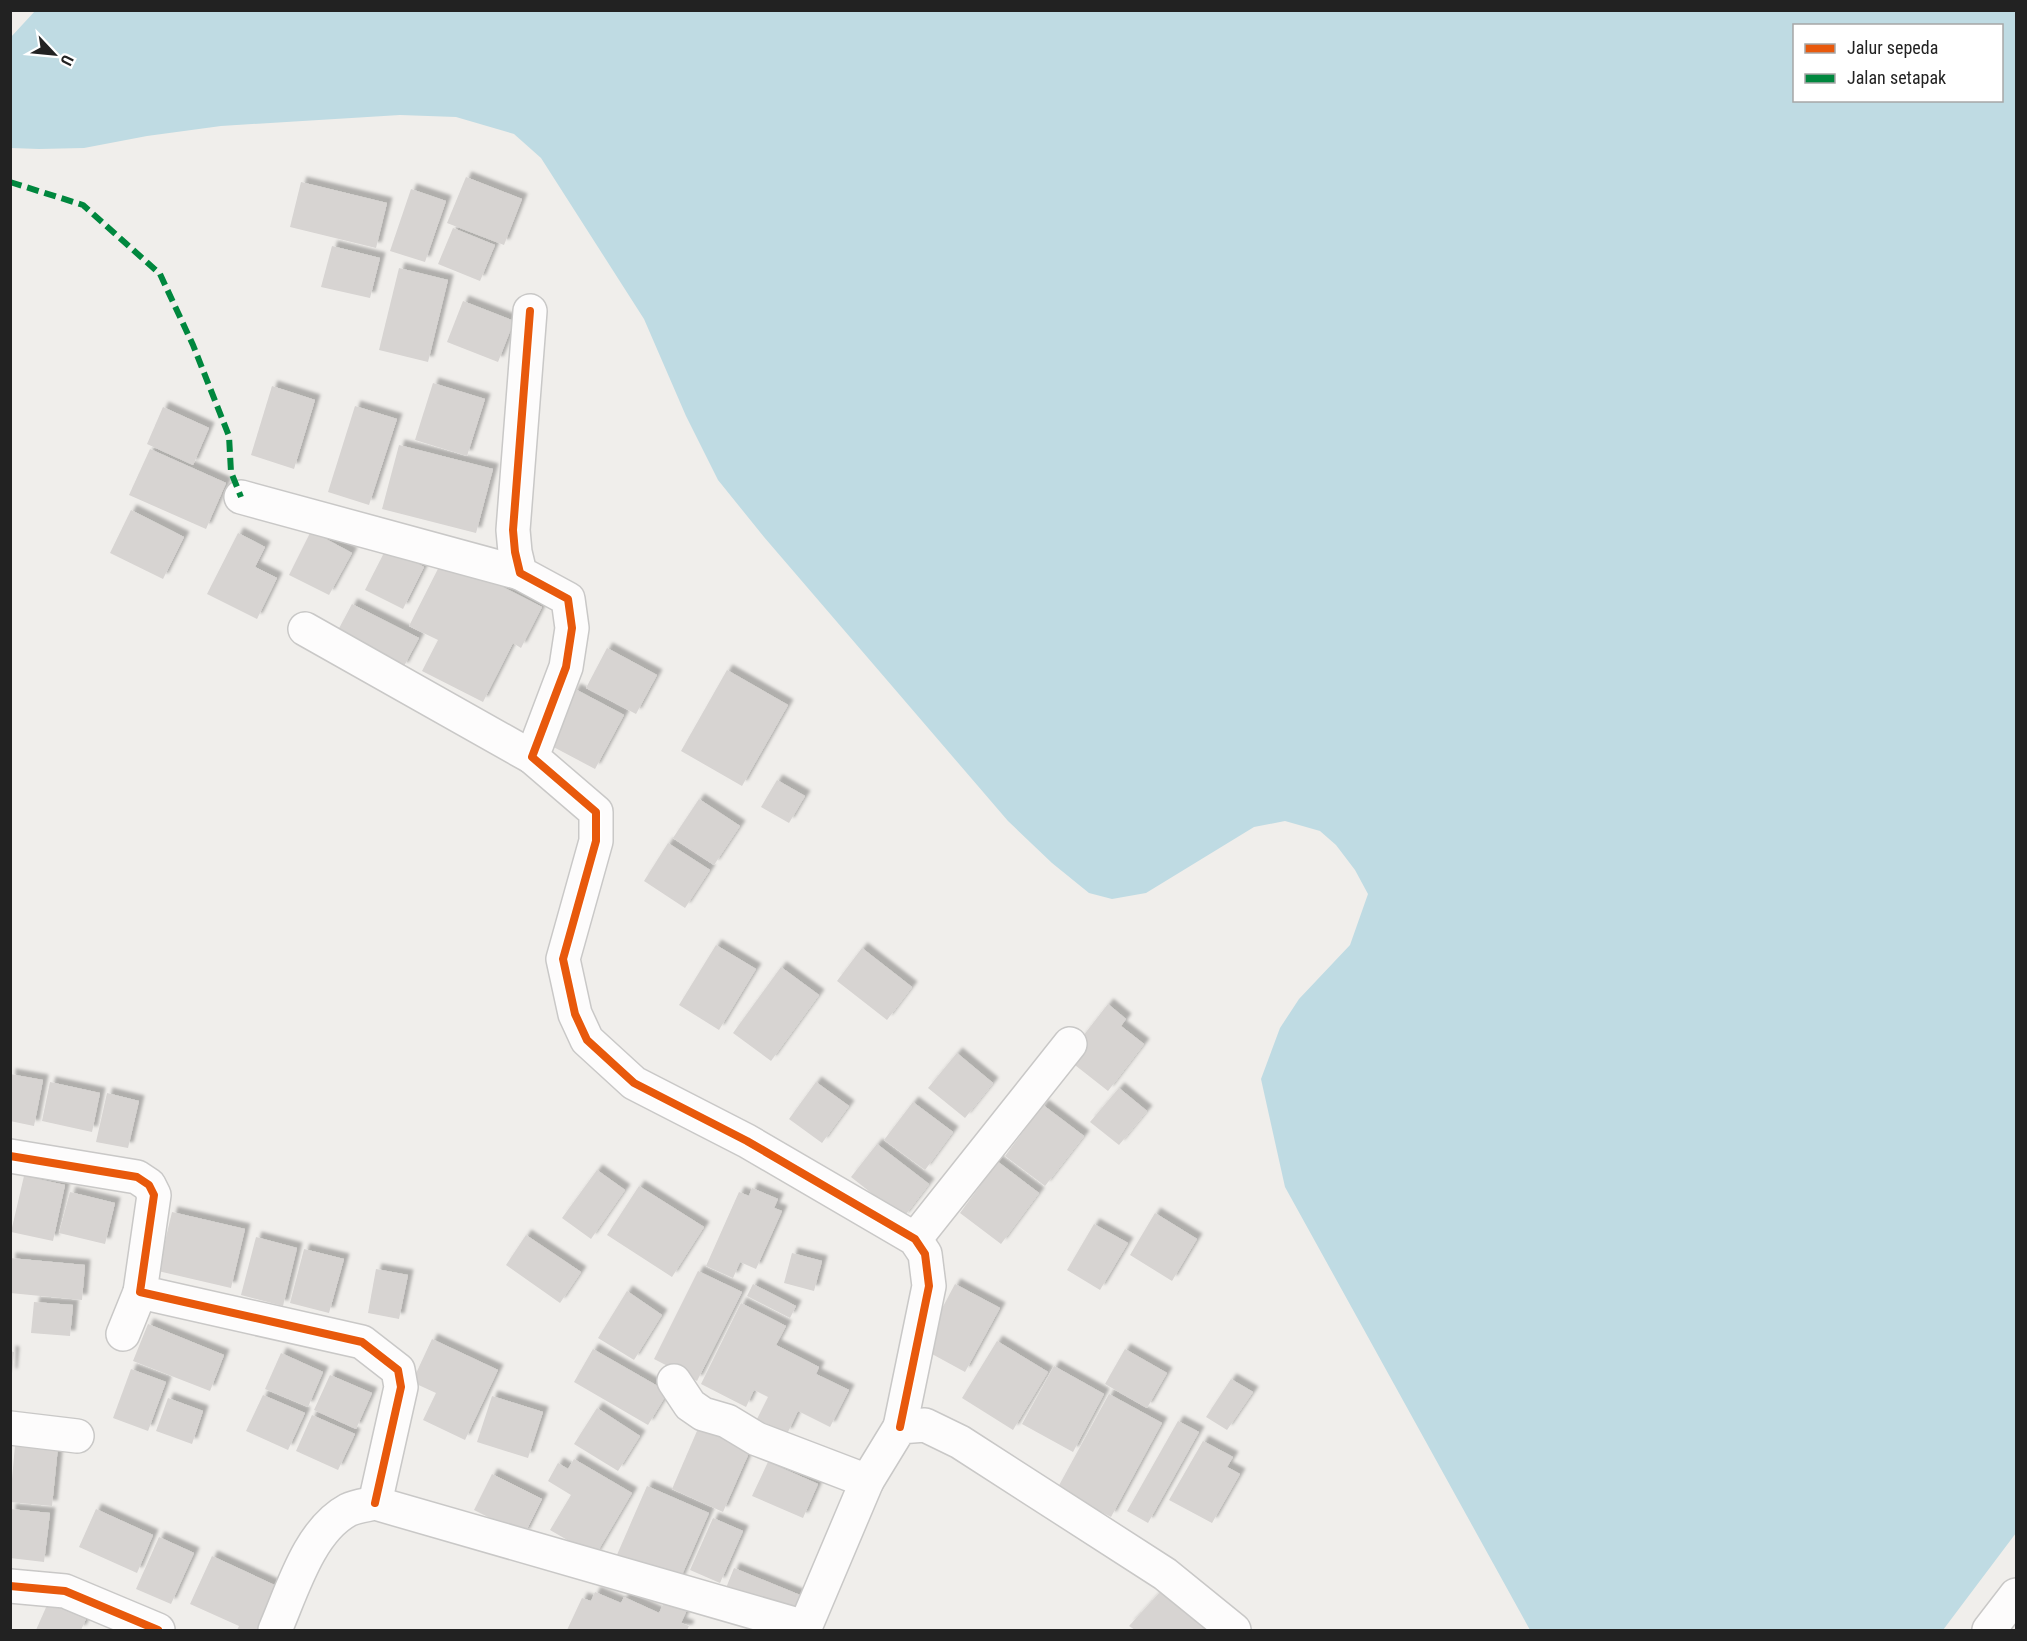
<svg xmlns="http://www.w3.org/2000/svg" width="2027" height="1641" viewBox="0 0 2027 1641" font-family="'Roboto Condensed',sans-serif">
<defs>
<filter id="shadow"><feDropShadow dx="5.5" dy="-5.5" stdDeviation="1.5" flood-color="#0004"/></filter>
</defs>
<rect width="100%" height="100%" fill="#f0eeeb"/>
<path fill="#bfdbe3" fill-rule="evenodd" d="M35,11H2016V1533L1943,1630H1530L1285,1187L1261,1079L1280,1028L1299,999L1350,945L1368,894L1355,870L1336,845L1320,831L1285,821L1254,827L1146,893L1112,899L1089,893L1052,863L1008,821L764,537L718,480L686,416L644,319L541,158L514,134L456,117L400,115L221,126L147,136L84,148L39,149L11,148V37ZM1794,26H2002V100H1794Z"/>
<g fill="#d7d4d2" filter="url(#shadow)">
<polygon points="466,177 522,199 504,245 447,223"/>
<polygon points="301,182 387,203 376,248 290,227"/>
<polygon points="411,189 446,201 425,262 390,251"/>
<polygon points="453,228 495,245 480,281 438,264"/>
<polygon points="332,246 380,258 370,298 321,287"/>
<polygon points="399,268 448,280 428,362 379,350"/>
<polygon points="463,301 514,321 498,362 447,342"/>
<polygon points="433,383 485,399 467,456 415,440"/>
<polygon points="272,386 315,400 294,469 251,455"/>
<polygon points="355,406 397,419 369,505 328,492"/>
<polygon points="163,407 209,428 193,465 147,444"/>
<polygon points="399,445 493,469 476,533 382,509"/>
<polygon points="150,449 226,483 206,529 129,495"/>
<polygon points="131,510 184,537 163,579 110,553"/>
<polygon points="311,531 352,553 329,595 289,575"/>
<polygon points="238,533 265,547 255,567 277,578 257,619 207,594"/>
<polygon points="387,547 424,567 403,609 365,590"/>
<polygon points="444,557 542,607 521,648 513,643 483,702 422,671 438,640 409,626"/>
<polygon points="352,604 419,638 403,668 336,634"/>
<polygon points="607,648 657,675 636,714 586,688"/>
<polygon points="727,670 788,705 742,786 681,751"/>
<polygon points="575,689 624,715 595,769 546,743"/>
<polygon points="777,780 805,796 789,823 761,807"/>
<polygon points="699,799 740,826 714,865 673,838"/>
<polygon points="668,843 710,870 685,908 644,881"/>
<polygon points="716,945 756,969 719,1030 679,1005"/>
<polygon points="862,948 912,987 887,1020 837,981"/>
<polygon points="781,967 819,995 771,1061 733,1033"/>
<polygon points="1108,1004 1126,1019 1121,1026 1144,1044 1108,1091 1066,1058"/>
<polygon points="957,1053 993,1083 965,1118 928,1088"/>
<polygon points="10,1074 43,1080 34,1126 10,1121"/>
<polygon points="50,1082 100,1093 92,1132 42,1121"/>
<polygon points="816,1082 849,1106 822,1143 789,1119"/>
<polygon points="1119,1088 1147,1111 1119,1145 1090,1122"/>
<polygon points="107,1093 139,1101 128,1148 96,1142"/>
<polygon points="913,1102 953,1132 925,1170 884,1140"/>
<polygon points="1043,1105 1084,1136 1045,1186 1005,1156"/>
<polygon points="877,1144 929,1184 903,1218 851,1177"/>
<polygon points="989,1155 1039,1193 1001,1244 960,1213 980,1186 971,1179"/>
<polygon points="597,1170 625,1190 591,1239 562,1218"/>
<polygon points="24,1176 65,1185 53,1241 11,1232"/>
<polygon points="639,1186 704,1227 672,1277 607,1235"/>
<polygon points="752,1188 778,1199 774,1208 782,1211 756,1269 740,1262 733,1278 706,1266 739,1192 749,1196"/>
<polygon points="70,1192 115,1203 105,1244 59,1233"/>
<polygon points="172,1212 245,1229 231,1288 158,1271"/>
<polygon points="1155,1213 1197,1239 1172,1281 1130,1255"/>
<polygon points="1094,1224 1128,1243 1100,1290 1067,1270"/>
<polygon points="526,1235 581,1272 560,1303 506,1265"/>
<polygon points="256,1237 297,1248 283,1306 241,1295"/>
<polygon points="304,1249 344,1259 329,1313 290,1303"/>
<polygon points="792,1253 822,1261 814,1291 784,1283"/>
<polygon points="10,1258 85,1265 82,1300 10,1293"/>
<polygon points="376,1269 408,1275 399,1319 368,1313"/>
<polygon points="698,1271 742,1292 697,1381 654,1359"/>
<polygon points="753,1284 796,1306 790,1318 747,1296"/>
<polygon points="955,1284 1000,1308 965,1372 921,1348"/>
<polygon points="627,1291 662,1315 634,1360 598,1338"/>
<polygon points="34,1302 73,1305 70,1336 31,1333"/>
<polygon points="741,1303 786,1326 776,1345 819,1367 816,1374 849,1390 830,1427 798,1411 787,1434 757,1419 768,1397 754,1390 746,1407 701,1384"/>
<polygon points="148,1324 224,1355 210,1391 133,1361"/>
<polygon points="432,1339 498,1370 465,1440 423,1420 436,1393 412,1382"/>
<polygon points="997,1341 1048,1372 1013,1430 962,1398"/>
<polygon points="593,1349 668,1392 648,1425 574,1382"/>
<polygon points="1125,1349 1167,1373 1147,1408 1105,1384"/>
<polygon points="10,1351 14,1352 12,1374 10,1374"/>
<polygon points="281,1353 323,1372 308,1407 265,1389"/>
<polygon points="1054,1366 1104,1394 1073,1452 1022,1424"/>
<polygon points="131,1369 166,1382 148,1431 113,1418"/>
<polygon points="330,1375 372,1393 356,1429 314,1410"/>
<polygon points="1231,1379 1253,1392 1227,1430 1206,1417"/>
<polygon points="1109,1394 1162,1423 1111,1517 1057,1489"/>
<polygon points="263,1395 305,1413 288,1450 246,1431"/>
<polygon points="492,1396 543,1412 528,1458 477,1442"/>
<polygon points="168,1398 203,1411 192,1444 156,1431"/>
<polygon points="597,1408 640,1436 618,1471 574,1444"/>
<polygon points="312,1415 355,1434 338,1470 296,1451"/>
<polygon points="1178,1421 1199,1432 1148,1523 1127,1511"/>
<polygon points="700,1424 752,1446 723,1512 672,1489"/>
<polygon points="16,1434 59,1437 52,1506 10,1502"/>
<polygon points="1203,1441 1233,1457 1227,1467 1240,1474 1212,1523 1169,1500"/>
<polygon points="574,1459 632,1493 595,1556 550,1530 571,1495 548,1481 558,1463 568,1469"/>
<polygon points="768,1462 818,1484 803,1518 752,1496"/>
<polygon points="492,1474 542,1499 524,1535 474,1510"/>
<polygon points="647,1486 709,1513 678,1584 616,1557"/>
<polygon points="10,1509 50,1513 44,1562 10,1558"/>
<polygon points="96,1509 153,1535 137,1573 79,1547"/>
<polygon points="713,1518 743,1531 720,1583 690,1570"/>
<polygon points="159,1537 194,1553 171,1604 136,1589"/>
<polygon points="212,1556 281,1588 261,1630 237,1630 239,1626 190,1604"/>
<polygon points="734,1568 800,1595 791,1615 726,1588"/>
<polygon points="1162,1590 1207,1630 1135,1630 1129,1626"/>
<polygon points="595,1592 621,1603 624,1597 659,1613 665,1600 687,1610 681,1623 689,1626 687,1630 567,1630 582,1598 591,1601"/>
<polygon points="48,1603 86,1619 81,1630 36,1630"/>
</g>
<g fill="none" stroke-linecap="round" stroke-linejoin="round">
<g stroke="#c9c8c7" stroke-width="36">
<g id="street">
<polyline points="530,311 513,530 515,552 520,573 568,599 572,628 566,667 532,757 596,812 596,841 563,959 575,1014 587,1040 634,1083 747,1141 915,1239 925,1254 929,1286 900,1427"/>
<polyline points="241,497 520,573"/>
<polyline points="305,629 532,757"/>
<polyline points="10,1156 137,1177 149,1185 154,1195 140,1292 362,1342 398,1370 401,1387 375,1503"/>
<polyline points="915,1239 1070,1044"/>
<polyline points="123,1334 140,1292"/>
<polyline points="674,1381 690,1405 703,1414 727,1421 757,1439 867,1481"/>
<polyline points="10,1428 77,1436"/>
<polyline points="10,1586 65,1591 158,1630"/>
<path d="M275,1630C292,1591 309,1531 348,1510C356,1506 367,1505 375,1503L805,1627"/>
<polyline points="804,1630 867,1481 900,1427 925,1425 960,1442 1165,1574 1234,1630"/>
<polyline points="1989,1630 2016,1595"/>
</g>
</g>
<use href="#street" stroke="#fdfcfc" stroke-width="33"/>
<polyline stroke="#00873e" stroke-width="6" stroke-dasharray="12 6" stroke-linecap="butt" points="10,182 83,205 160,274 193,345 229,436 231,472 241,497"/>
<g stroke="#fff" stroke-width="11">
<g id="cycleway">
<polyline points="530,311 513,530 515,552 520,573 568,599 572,628 566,667 532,757 596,812 596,841 563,959 575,1014 587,1040 634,1083 747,1141 915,1239 925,1254 929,1286 900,1427"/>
<polyline points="10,1156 137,1177 149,1185 154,1195 140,1292 362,1342 398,1370 401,1387 375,1503"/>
<polyline points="10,1586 65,1591 158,1630"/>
</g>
</g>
<use href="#cycleway" stroke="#e8590c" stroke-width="8"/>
</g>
<rect width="2027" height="1641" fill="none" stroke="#222222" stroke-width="24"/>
<rect x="1793" y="24" width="210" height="78" fill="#ffffff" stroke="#a7a7a7" stroke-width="1.5"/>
<rect x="1805" y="44" width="30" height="9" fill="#e8590c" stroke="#a7a7a7" stroke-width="1.5"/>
<text x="1847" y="54" font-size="18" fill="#222222">Jalur sepeda</text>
<rect x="1805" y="74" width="30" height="9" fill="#00873e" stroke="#a7a7a7" stroke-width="1.5"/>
<text x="1847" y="84" font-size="18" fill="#222222">Jalan setapak</text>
<g transform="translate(54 54) rotate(116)" stroke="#ffffff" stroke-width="4.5" paint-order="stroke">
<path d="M0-4.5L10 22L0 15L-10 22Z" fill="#222222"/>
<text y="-9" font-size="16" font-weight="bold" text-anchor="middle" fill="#222222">U</text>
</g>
</svg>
